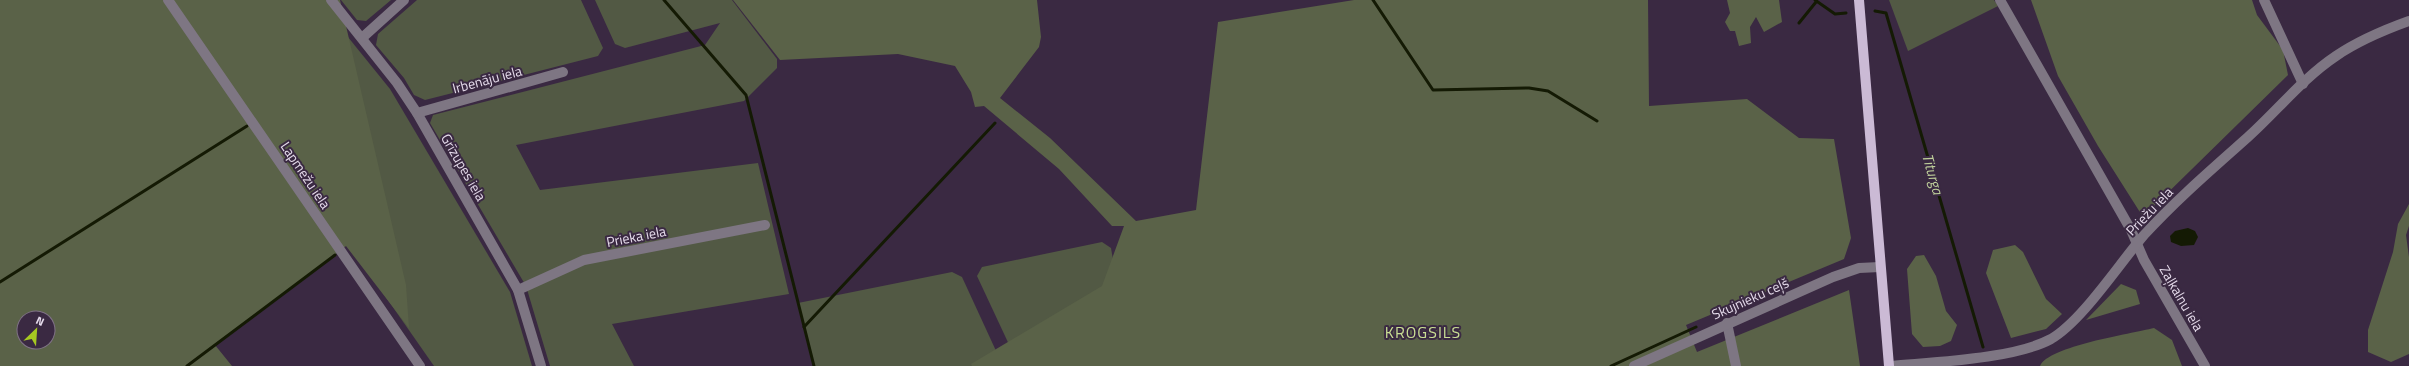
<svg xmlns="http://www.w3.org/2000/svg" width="2409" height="366" viewBox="0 0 2409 366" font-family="'Titillium Web',sans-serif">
<rect width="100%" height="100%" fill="#3a2942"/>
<g fill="#525944">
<polygon points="318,0 390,89 510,292 532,366 434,366 339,230"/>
<polygon points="341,0 391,0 366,21 357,20"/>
<polygon points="417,0 581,0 603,48 598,56 425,100 414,95 404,78 376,45 378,34"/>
<polygon points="595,0 732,0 777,59 777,68 744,101 516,145 540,190 758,163 789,294 612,324 634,366 550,366 526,286 430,123 433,115 705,45 720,23 625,48 615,44"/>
<polygon points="1889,0 1994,0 1998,6 1908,51"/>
<polygon points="1102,242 1111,248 1131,366 1019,366 977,276 982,267"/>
<polygon points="952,272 962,277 1003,366 814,366 798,303"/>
</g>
<g fill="#5a6248" fill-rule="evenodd">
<path d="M0,0H340L406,285L409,328L346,246L215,345L232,366H0ZM24,318H48V342H24Z"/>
<polygon points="733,0 1037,0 1041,37 1039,47 1000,98 1050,138 1136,221 1196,210 1218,22 1354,0 1648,0 1649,106 1747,99 1799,138 1834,139 1851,238 1844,259 1686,325 1697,352 1849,290 1860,366 972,366 971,364 1102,286 1124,226 1112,226 1059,169 984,106 975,107 971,92 955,66 898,54 780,60"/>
<polygon points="1727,0 1779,0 1782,22 1764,32 1756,17 1750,27 1751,43 1739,46 1735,31 1730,31 1725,22 1730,13"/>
<polygon points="2031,0 2252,0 2257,15 2283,50 2288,75 2143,217 2098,146 2058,76"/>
<polygon points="2409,204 2409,226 2406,235 2409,257 2409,354 2391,362 2368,352 2368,330 2393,252 2398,224"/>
<polygon points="2015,245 2023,252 2046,299 2062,314 2046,329 2011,338 1986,273 1993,250"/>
<polygon points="1924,255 1936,276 1946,311 1957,325 1951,341 1940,346 1923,347 1912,334 1907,269 1916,256"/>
<polygon points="2121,284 2136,290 2140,304 2086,320"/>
<path d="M2154,328L2172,340L2182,366H2040C2049,346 2130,334 2154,328Z"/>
</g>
<polygon fill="#141a04" points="2188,228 2195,231 2198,237 2194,245 2181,246 2171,242 2170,236 2175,231"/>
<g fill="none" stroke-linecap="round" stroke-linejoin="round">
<g stroke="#141a04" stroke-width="3">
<polyline points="664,0 746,95 814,366"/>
<polyline points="1373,0 1433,90 1529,88 1548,91 1597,121"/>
<polyline points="1815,0 1835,14 1846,13"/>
<polyline points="1875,11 1886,13 1983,347"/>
<polyline points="1799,23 1816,2"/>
<polyline points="0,282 247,126"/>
<polyline points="804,327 995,123"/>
<polyline points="187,366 335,255"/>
<polyline points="1611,366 1696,327"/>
</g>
<g stroke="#7e7683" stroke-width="10">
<polyline points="168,0 420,366"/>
<polyline points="331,0 397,83 417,113 518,290 541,366"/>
<polyline points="2000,0 2131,230 2144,260 2205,366"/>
<polyline points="2264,0 2303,84"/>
<polyline points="362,38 404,0"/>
<polyline points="417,113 563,72"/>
<polyline points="518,290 584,260 765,225"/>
<polyline points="1727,323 1736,366"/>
<polyline points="1634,366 1833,277 1859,268 1880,267"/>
<path d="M1892,366C1935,362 2014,359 2051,339C2082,321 2119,264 2144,235C2176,200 2212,169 2248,137C2277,111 2303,78 2336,56C2358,41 2384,30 2409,21"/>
</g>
<polyline stroke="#cbbad5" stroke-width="10" points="1859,0 1889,366"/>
</g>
<g text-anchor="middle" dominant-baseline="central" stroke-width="4" stroke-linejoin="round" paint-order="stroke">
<g font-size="14" fill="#e6dcec" stroke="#3a2942">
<text transform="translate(487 79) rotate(-15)">Irbenāju iela</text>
<text transform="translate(464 167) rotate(60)">Grīzupes iela</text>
<text transform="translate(306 175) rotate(56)">Lapmežu iela</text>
<text transform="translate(2149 211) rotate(-46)">Priežu iela</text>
<text transform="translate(636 236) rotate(-11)">Prieka iela</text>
<text transform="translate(1750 298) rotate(-24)">Skujnieku ceļš</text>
<text transform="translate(2182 298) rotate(60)">Zaļkalnu iela</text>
</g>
<g font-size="15" font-style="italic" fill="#bece9a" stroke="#3a2942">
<text transform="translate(1933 174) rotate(74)">Titurga</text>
</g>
<g font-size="16" letter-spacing="1" fill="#cadf94" stroke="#3a2942">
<text x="1423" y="332">KROGSILS</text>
</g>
</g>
<g transform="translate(36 330) rotate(25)"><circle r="19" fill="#3a2942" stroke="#7f7186"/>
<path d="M0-3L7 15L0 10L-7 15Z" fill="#a6c821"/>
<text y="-6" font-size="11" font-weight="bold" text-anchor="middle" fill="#e6dcec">N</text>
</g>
</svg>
